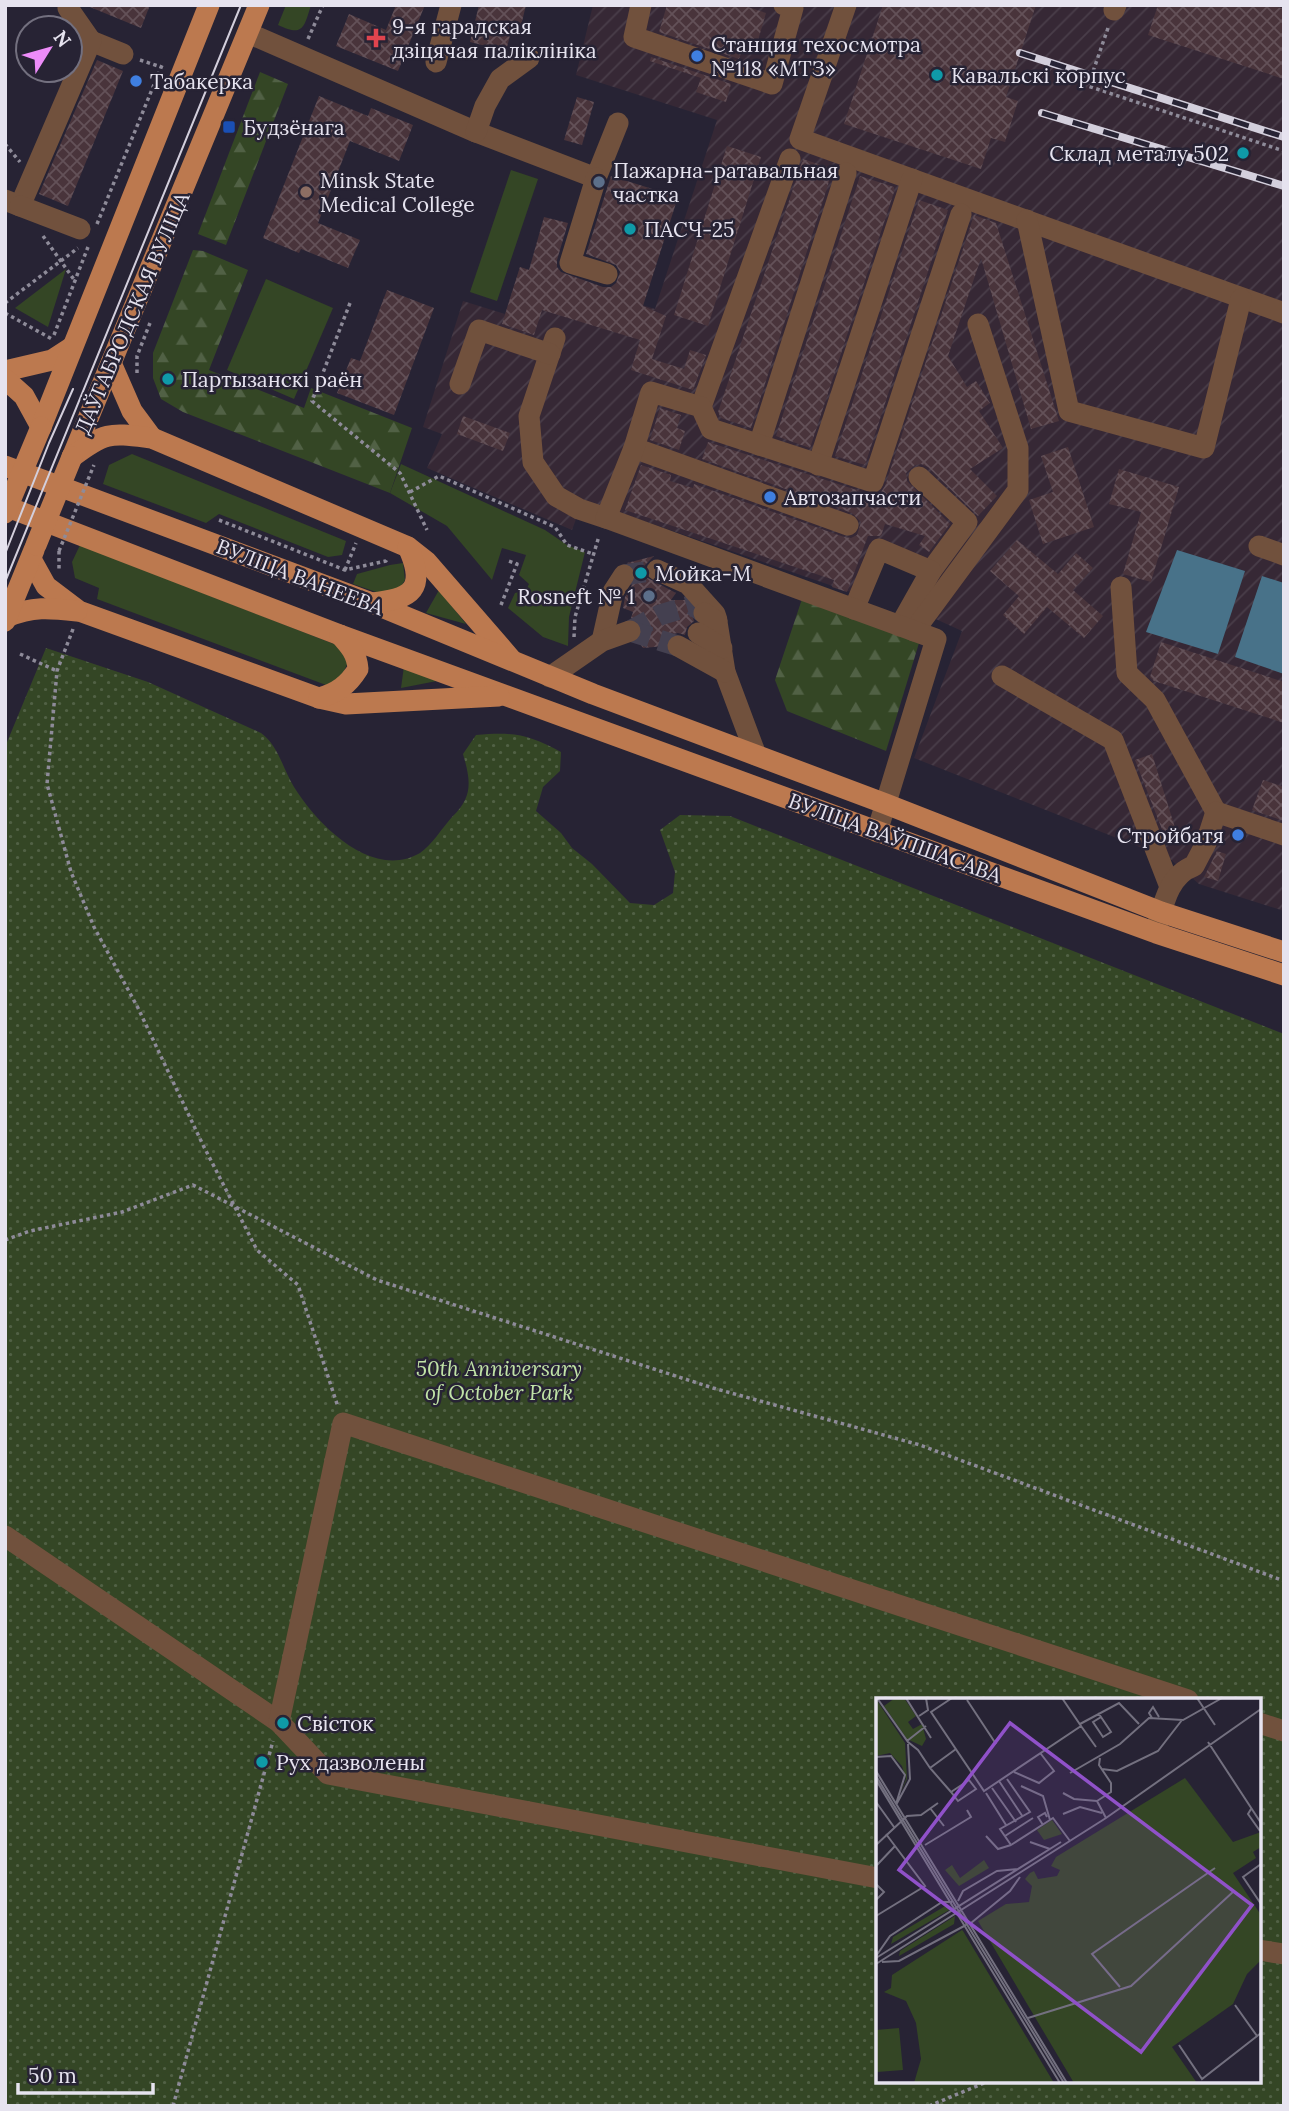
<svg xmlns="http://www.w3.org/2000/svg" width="1289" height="2111" viewBox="0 0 1289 2111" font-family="Lora,serif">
<defs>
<pattern id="industrial-furrows" width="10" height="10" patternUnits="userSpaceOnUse" patternTransform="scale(1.75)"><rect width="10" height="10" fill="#362835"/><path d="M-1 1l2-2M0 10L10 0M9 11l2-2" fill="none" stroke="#493d49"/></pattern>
<pattern id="forest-firs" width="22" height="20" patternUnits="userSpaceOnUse" patternTransform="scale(1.75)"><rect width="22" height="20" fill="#344625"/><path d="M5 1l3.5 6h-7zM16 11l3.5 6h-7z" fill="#516145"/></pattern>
<pattern id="park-dots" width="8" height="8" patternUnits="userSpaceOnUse" patternTransform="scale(1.75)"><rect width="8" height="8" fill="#344625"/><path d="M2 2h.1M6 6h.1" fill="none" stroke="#516145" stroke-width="1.8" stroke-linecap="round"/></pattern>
<pattern id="building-cross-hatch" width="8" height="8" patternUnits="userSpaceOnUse" patternTransform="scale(1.75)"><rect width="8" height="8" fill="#49343b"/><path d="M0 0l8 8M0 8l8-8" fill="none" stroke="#635158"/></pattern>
</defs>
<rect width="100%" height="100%" fill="#272334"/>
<polygon fill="url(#industrial-furrows)" points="593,5 1284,5 1284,911 1199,884 1170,859 914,758 962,631 918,611 944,570 875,544 856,594 583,500 572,530 427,468 442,434 423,427 463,301 505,314 520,267 655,309 717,120 576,75"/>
<g fill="#344625">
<path d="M286,5H311C304,28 303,37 278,25Z"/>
<polygon points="511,170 538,179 497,301 470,292"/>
<polygon points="66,269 48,327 15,308"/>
<polygon points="266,279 333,308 294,399 227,370"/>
<polygon points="132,454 346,541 342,555 328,557 219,514 206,523 103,484 109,465"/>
<polygon points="401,464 545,530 567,545 585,552 569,617 568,646 543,637 508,608 515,593 526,590 529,584 519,575 526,555 502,548 492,580 447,526 390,493"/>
<polygon points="80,545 339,646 348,662 341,678 326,685 97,599 99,588 75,578 72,562"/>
<polygon points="403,563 405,580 397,593 382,594 353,584 357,574 390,565"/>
<polygon points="439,590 466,624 426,613"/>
<polygon points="404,666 442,680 401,688"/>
</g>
<g fill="url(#forest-firs)">
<polygon points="260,72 288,84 226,245 198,234"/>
<polygon points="193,250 203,251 248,270 209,370 304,408 311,388 412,428 390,493 183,412 161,399 153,378 153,353"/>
<polygon points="802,599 919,643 886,751 787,711 775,680"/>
</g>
<path fill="url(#park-dots)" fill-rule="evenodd" d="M46,648L148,682L261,733C278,745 283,769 294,787C317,824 372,881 420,853C432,845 442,828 452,817C473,797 471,781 463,754L476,735C514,732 527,734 561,752L560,771L543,787L536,811L561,833L572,848L592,864L630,903L654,905L673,893L675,872L660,830L680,815L730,816L1284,1034V2106H5V747ZM878,1700H1259V2081H878Z"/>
<g fill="#487289">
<polygon points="1177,550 1245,571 1218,654 1146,632"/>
<polygon points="1262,576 1284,583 1284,674 1235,657"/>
</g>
<g fill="url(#building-cross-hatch)">
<polygon points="85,5 150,5 141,28"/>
<polygon points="396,5 425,5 398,71 336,46 349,14 386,30"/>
<polygon points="479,5 526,5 520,30 512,28 506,51 470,42"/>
<polygon points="667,5 742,5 766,13 754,54 742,50 739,59 659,32"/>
<polygon points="883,5 1036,5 1006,97 1018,101 1005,142 991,138 981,169 844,124"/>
<polygon points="1158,5 1272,5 1284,9 1284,79 1148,35"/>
<polygon points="651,57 731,84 726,102 696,92 701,78 650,61"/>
<polygon points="97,60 123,71 68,206 39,194"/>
<polygon points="319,96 368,116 371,108 413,125 399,161 350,141 318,223 360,240 348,268 301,249 299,253 263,238"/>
<polygon points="577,97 594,102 582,145 564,140"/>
<polygon points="727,146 761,157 708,326 674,315"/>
<polygon points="803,159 833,169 751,428 721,418 718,412"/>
<polygon points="611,176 678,197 643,306 666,316 652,359 684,369 690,350 706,355 693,390 631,370 640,340 542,310 534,335 502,324 520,267 529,270 544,217 568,223 557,260 557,267 561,272 603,287 611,287 616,283 620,272 616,265 586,254"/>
<polygon points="860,176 894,187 894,192 810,448 776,436"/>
<polygon points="919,200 948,210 865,465 835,456"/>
<polygon points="974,215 996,223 1059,421 1031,429 981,258 948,356 967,387 976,381 990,403 979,411 1003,448 970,469 997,496 978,516 928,467 921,464 915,465 906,473 907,481 950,524 929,552 919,545 925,536 885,524 881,536 868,536 847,592 832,587 834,580 625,510 641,465 671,475 670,481 693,488 694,484 844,537 851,538 857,535 861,522 852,513 702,459 708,442 869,494 881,492 885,486"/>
<polygon points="387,290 434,308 394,415 337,393 351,358 360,361"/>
<polygon points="660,408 681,415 677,428 685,431 679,450 650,440"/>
<polygon points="463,416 510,433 503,451 457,434"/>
<polygon points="1068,447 1094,527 1043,544 1029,500 1053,492 1041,456"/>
<polygon points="1119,469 1179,487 1151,582 1123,574 1141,512 1109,504"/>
<polygon points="1017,540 1058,574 1076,553 1093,568 1073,590 1103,616 1084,638 1047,607 1024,634 1003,615 1019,596 990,571"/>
<polygon points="654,556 645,565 646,577 676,593 671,600 685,600 692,608 691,613 694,621 687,627 685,635 678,633 672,634 667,639 665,646 643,648 638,641 643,634 642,626 638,621 631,618 633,612 623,608 625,597 637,576 635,568 627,563"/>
<polygon points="1161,642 1284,682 1284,723 1154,681 1150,677"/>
<polygon points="1152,754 1177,834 1165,837 1135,760"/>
<polygon points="1263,780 1284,787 1284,821 1252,810"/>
<polygon points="1217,851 1226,854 1218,881 1204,877"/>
</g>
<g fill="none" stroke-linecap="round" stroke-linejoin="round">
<g stroke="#444050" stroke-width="21" stroke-dasharray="21 10" stroke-linecap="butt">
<polyline points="624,575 657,570"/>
<polyline points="630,631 660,615 693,605 704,613"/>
<polyline points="630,631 678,646"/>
</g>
<g stroke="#8e8b99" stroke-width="3.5" stroke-dasharray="3.5 3.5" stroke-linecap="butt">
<polyline points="1108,28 1088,86 1284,151"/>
<polyline points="308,39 323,5"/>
<polyline points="140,60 161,67"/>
<polyline points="5,144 20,162"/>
<polyline points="97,224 162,65"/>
<polyline points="43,236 75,281"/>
<polyline points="5,303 78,248"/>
<polyline points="350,303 312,401 400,473 427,530"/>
<polyline points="5,313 52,339"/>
<polyline points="54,335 88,247"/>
<polyline points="137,373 137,356 150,323"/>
<polyline points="410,492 439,476 555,527 567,545 593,554"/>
<polyline points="219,520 345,570 386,561 387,559"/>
<polyline points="59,551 59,570"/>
<polyline points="345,570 356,543"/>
<polyline points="501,605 517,564 506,560"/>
<polyline points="73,629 57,671 47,784 71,872 94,927 138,1008 203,1145 257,1250 298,1285 338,1407"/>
<polyline points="574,637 575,617 599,536"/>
<polyline points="20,654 57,671"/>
<polyline points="5,1240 30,1231 122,1212 193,1185 377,1280 713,1388 920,1445 1284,1581"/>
<polyline points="173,2106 273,1741"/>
<polyline points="929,2106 989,2081"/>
</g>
<g stroke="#71513d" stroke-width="21">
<polyline points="641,5 634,37 772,84 793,8 784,5"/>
<polyline points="846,5 800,139 1284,313"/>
<polyline points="1114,10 1116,5"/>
<polyline points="248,33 476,132 596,178 618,123"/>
<polyline points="91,41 123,54"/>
<polyline points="436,62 451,5"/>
<polyline points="476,132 485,106 500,79 529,58"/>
<polyline points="596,178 570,263 607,274"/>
<polyline points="5,200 20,206 91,41 68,8 69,5"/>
<polyline points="20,206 80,229"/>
<polyline points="1027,220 1069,411 1204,448 1241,299"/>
<polyline points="555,338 529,416 533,462 556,496 579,509 606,518"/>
<polyline points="460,384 479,330 550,354"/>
<polyline points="701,407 790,159"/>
<polyline points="759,445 846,173"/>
<polyline points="634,448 848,525"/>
<polyline points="818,465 912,179"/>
<polyline points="919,477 967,522 931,571"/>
<polyline points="1259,546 1284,555"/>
<polyline points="657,570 688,584 715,614 717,620"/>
<polyline points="1121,587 1127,673 1155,700 1216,812"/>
<polyline points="854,609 879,549 931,571 900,626"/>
<polyline points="704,613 717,622 725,672 756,755"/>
<polyline points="914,631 1018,490 1018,448 978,324"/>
<polyline points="698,633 722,648"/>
<polyline points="602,641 613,592 624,575"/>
<polyline points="678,646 725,672"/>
<polyline points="1002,676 1113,740 1170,887"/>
<polyline points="550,677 602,641 630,631"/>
<polyline points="877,832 936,639 606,518 634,448 651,392 701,407 711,429 873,482 961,214"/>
<path d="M1156,930C1163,906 1168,875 1194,866L1206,843L1216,812L1284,835"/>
<polyline points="5,1536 279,1722 328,1774 878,1878"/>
<polyline points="279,1722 343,1423 1188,1700"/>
<polyline points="1259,1723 1284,1731"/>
<polyline points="1259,1950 1284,1954"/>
</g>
<g stroke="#bc794f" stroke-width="21">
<polyline points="111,363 132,411 152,438"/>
<polyline points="5,371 52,360 72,347"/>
<polyline points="5,379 24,396 41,427"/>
<polyline points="41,427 209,5"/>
<polyline points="73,455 259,5"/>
<path d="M72,457C106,431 110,433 152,438L408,547L427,562L511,659"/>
<polyline points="5,466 372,603 593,694 886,804 1161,912 1284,952"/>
<polyline points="5,506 340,635 1156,933 1284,975"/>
<polyline points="31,559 46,586 79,611 319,698 346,704 499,696"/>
<path d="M372,603C412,599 427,589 408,547"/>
<path d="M7,617C32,606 50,608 77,611"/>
<polyline points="5,621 34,550"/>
<path d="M319,698C337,693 348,685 358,669C357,654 350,646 340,635"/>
</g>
<g stroke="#d3cfdc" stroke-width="2">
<polyline points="5,554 49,443 73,389"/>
<polyline points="5,582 241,5"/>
</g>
<g stroke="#d3cfdc" stroke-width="8">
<g id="rail">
<polyline points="1020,53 1284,137"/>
<polyline points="1042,113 1284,186"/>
</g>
</g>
<use href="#rail" stroke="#272334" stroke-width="5" stroke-dasharray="16" stroke-linecap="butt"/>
<polyline stroke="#8e8b99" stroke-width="3.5" stroke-dasharray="3.5 3.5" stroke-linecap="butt" points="59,551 94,465"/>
<g stroke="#bc794f" stroke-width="21">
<polyline points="5,513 41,427"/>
<polyline points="36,545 72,457"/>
</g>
</g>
<path fill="#e0444e" stroke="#272334" stroke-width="2.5" d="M372.5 27.5h7v7h7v7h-7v7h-7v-7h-7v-7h7z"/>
<g fill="#3f7fe0" stroke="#272334" stroke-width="2.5">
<circle cx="697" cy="56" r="7"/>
<circle cx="136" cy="81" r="7"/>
<circle cx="770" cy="497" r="7"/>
<circle cx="1238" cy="835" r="7"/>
</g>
<g fill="#0f9aa8" stroke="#272334" stroke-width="2.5">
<circle cx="937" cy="75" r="7"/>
<circle cx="1243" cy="153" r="7"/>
<circle cx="630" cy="229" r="7"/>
<circle cx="168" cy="379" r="7"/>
<circle cx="641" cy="573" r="7"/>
<circle cx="283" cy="1723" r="7"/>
<circle cx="262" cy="1762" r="7"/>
</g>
<rect fill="#1a4fb4" stroke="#272334" stroke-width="2.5" x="222" y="120" width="14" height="14" rx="3.5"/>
<g fill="#5c6f8a" stroke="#272334" stroke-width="2.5">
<circle cx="599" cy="182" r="7"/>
<circle cx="649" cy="596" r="7"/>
</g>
<circle fill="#8d6e63" stroke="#272334" stroke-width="2.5" cx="306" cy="192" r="7"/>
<g text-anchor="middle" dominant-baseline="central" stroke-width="5" stroke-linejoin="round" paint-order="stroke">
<g font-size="21" fill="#e6e3ef" stroke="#272334" text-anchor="start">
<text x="392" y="26">9-я гарадская<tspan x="392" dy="24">дзіцячая паліклініка</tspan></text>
<text x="711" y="44">Станция техосмотра<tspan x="711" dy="24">№118 «МТЗ»</tspan></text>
<text x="951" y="75">Кавальскі корпус</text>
<text x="150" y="81">Табакерка</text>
<text x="243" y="127">Будзёнага</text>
<text x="1229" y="153" text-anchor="end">Склад металу 502</text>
<text x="613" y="170">Пажарна-ратавальная<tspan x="613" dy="24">частка</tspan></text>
<text x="320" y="180">Minsk State<tspan x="320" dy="24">Medical College</tspan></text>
<text x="644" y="229">ПАСЧ-25</text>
<text x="182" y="379">Партызанскі раён</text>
<text x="784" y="497">Автозапчасти</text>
<text x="655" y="573">Мойка-М</text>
<text x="635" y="596" text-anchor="end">Rosneft № 1</text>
<text x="1224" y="835" text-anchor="end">Стройбатя</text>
<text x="297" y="1723">Свісток</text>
<text x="276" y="1762">Рух дазволены</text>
</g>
<g font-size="21" fill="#e6e3ef" stroke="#272334">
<text transform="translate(132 313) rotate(-67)">ДАЎГАБРОДСКАЯ ВУЛІЦА</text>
<text transform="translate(300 577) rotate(21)">ВУЛІЦА ВАНЕЕВА</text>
<text transform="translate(895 838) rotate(20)">ВУЛІЦА ВАЎПШАСАВА</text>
</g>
<g font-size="21" font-style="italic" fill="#c1e4a7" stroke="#272334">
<text x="499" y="1368">50th Anniversary<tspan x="499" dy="24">of October Park</tspan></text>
</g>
</g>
<g transform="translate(876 1698)">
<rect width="385" height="385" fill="#272334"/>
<path d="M0,1L29,45L31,81L24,96L30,81L26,68L14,55L0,58ZM71,207L75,211L15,246L17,239ZM79,218L78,226L23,258L24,253ZM23,330L27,372L1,374L0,332Z" fill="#344625"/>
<path d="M176,122L186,136L168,142L161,132ZM108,162L113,170L83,188L69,172L76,167L84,180Z" fill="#344625"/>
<path d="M19,0H28L40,18L32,24L37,31L46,26L50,41L46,48L31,41L8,8ZM309,80L357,144L385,134V149L377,154L380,160L357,175L385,217V262L371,276L357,306L296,349L321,385H198L102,223L130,206L153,204L156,188L149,181L154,175L158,173L162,181L181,178L184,172L175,168L180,159ZM86,232L87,233L178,385H38L45,361L40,325L30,303L8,294L15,290L16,277Z" fill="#344625"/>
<path fill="none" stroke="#73707f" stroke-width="2" d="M1,0L32,44L42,52L54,70L75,94L82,103L100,91L93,82L75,94M30,0L55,40M76,0L55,14L108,93L205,28L186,0M321,0L339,27M91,2L120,46M222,15L225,19L217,24L227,39L235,34L225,19M43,18L52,12L50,0M276,20L273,15L277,9L283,19M204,26L243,5L263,26M205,28L220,49M31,43L50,28M332,44L385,125M0,59L15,58L29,77L20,106M224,60L223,67L235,85V94L221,103L230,120M54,70L80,51M226,71L241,73L282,53L306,22M0,73L191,385M138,74L163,85L178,73L165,56M194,75L244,46L273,20L307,22L346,0M0,78L188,385M131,81L154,114L124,131L135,147L177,120L194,143M0,82L184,385M123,83L147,119M145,88L167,98L174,122M116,90L140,124M110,95L130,127M187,95L198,101L221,103M0,104L18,129M20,107L34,81L32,46M54,110L68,128M375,111L372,116L384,133M187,116L204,109L226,115M167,127L162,119L169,115L171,119M110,138L122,151L135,147M129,138L157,120M154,144L174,151M0,147L31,118L45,117L62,105M49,147L95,119L91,112M385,166L367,179L385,206M1,167L19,148M0,186L8,194L0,202M82,203L87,193L121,173L142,171M0,218L49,188L10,136M95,225L134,193L144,179M0,258L14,238L66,204H76M0,260L185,144M6,264L23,263L90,227M0,266L230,120L385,11M244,289L216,256L339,170M359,307L381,338M152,320L255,288L358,193M303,347L326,381L385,335"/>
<path fill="#9051c9" fill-opacity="0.15" stroke="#9051c9" stroke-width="3.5" d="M134,25L376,207L265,354L23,172Z"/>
<rect width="385" height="385" fill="none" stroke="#e6e3ef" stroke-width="3.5"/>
</g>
<rect width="1289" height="2111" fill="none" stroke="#e6e3ef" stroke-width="14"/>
<g transform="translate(49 49) rotate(53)"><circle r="33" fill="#272334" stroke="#73707f" stroke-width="2"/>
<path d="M0-5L12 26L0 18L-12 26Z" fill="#ed8cf9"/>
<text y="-10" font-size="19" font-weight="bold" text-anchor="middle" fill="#e6e3ef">N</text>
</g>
<path d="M18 2083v10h135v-10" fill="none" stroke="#e6e3ef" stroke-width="3.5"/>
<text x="28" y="2083" font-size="21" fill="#e6e3ef" stroke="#272334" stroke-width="5" paint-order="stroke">50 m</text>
</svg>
